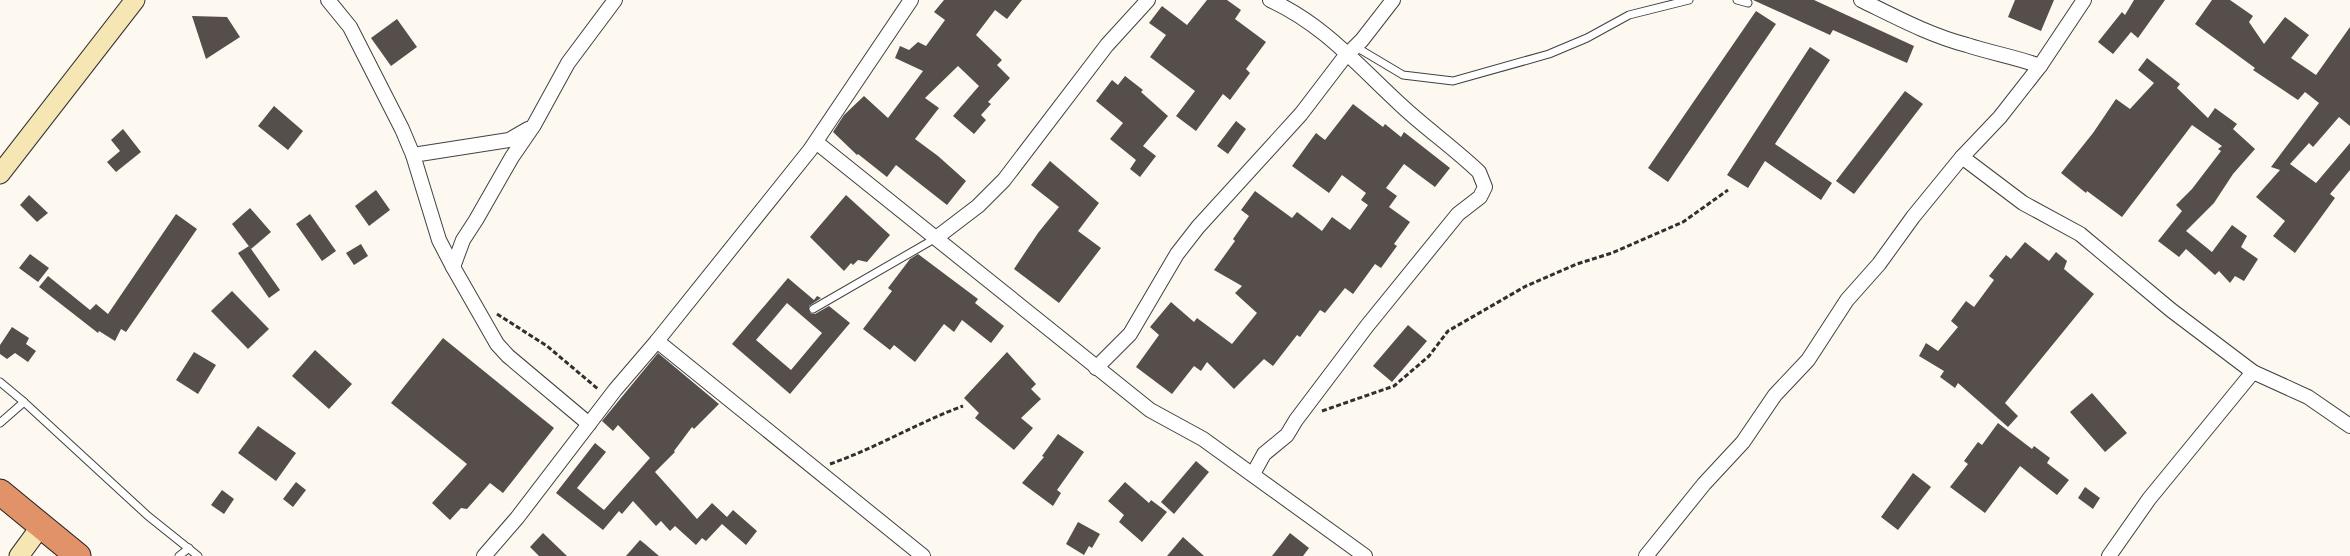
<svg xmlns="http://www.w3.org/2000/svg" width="2350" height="556" viewBox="0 0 2350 556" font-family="'PT Serif',serif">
<rect width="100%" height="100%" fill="#fdf9f0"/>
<g fill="#554e4b" fill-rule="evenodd">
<polygon points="944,0 1022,0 1007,19 995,10 976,35 1002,60 997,65 1010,78 988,102 991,104 981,115 986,120 974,134 953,116 979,86 958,66 925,98 939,108 915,139 938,156 966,181 947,205 896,165 887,177 858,154 857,155 833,132 844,115 864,96 888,118 923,71 895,58 900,46 909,50 918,42 926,46 945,20 934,12"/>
<polygon points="1207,0 1227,0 1241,10 1235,19 1266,42 1246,69 1250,73 1230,100 1223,94 1196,131 1176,116 1195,91 1150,57 1166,35 1149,23 1162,6 1187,25"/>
<polygon points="1753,0 1814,0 1914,46 1907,63 1833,30 1830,35"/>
<polygon points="2015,0 2054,0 2041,31 2008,17"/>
<polygon points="2134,0 2165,0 2138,38 2131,32 2113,54 2098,42 2122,12 2125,15"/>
<polygon points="2212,0 2230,0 2253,16 2249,22 2264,44 2285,17 2309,35 2291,58 2316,75 2350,27 2350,126 2339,117 2313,147 2309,143 2290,164 2316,183 2350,143 2350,170 2330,194 2335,198 2295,253 2273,236 2285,221 2256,197 2280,170 2271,167 2319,103 2305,92 2298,100 2253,70 2255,68 2195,24"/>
<polygon points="1756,11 1776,24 1668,182 1648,168"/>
<polygon points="192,16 227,17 240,37 206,59"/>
<polygon points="397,19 417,47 391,66 371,38"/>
<polygon points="1810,47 1830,60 1775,144 1832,183 1821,200 1765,161 1748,188 1727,175"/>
<polygon points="2147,58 2180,84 2177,88 2208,118 2215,108 2237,124 2233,129 2255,149 2233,174 2214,203 2186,231 2212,252 2232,225 2247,236 2241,247 2258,259 2244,281 2235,276 2230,283 2219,271 2215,275 2186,249 2179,257 2158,241 2182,211 2176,205 2192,189 2221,151 2218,149 2222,146 2192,125 2122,217 2087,191 2086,193 2061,173 2093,133 2116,99 2130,109 2154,83 2138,70"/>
<polygon points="1125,76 1143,90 1141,92 1168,116 1143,146 1156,156 1140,177 1130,169 1136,160 1110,139 1123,123 1096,101 1112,80 1118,85"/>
<polygon points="1905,91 1923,104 1854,194 1836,181"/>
<polygon points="1353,104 1383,127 1385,124 1401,137 1404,132 1450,168 1435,187 1404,164 1386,188 1397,196 1389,207 1410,222 1394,244 1397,246 1381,268 1375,264 1353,294 1345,288 1325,313 1320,310 1300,337 1297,335 1273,366 1264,359 1234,389 1207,362 1201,371 1194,366 1172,394 1136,367 1159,335 1150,327 1171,302 1194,322 1197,318 1232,344 1257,313 1235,293 1242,286 1214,270 1235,241 1233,239 1249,216 1241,210 1255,191 1292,218 1297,212 1322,231 1332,217 1350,230 1368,205 1361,200 1366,193 1342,175 1329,193 1292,166 1316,133 1325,140"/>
<polygon points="274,106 303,131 288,150 258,126"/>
<polygon points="1236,121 1246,129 1228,154 1217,146"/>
<polygon points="123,129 141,152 116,172 107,162 120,151 111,140"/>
<polygon points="1050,161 1099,203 1078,231 1101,248 1059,303 1014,269 1038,233 1059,207 1031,185"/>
<polygon points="376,190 390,210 369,226 355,206"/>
<polygon points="29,195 48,213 37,222 20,205"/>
<polygon points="846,195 890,235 867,262 858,260 853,265 851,263 844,271 810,237"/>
<polygon points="250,208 271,232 251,249 232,224"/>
<polygon points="176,214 197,229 126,332 121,329 115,341 99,331 98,333 39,287 48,276 90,310 96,304 108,314"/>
<polygon points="310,214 336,251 322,261 296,224"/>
<polygon points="2025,242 2049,261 2056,252 2067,261 2064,269 2094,294 2005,403 2018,416 2008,427 1958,383 1955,388 1940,377 1944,371 1919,356 1926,343 1938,351 1958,327 1951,321 1966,301 1974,307 1994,280 1989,276 2006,255 2011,259"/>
<polygon points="361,244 368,256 354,265 346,253"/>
<polygon points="249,246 280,290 269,298 238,253"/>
<polygon points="30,254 49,268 38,282 19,268"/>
<polygon points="918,254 978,299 975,303 1004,326 991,343 962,320 954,332 944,324 915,362 894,345 890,350 863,329 892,291 888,288 910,259"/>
<path d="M788,278L814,300L817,296L821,298L809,306L810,313L815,314L829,306L850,323L790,394L732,344ZM787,303L822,333L791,370L756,340Z"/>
<polygon points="232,291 269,329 248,349 211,311"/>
<polygon points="1408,325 1427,341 1392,382 1373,366"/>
<polygon points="12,327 29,338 26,344 36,351 28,362 15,353 7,359 0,354 0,345"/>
<polygon points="443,338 554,428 503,493 490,483 467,509 461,508 450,520 432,503 467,464 391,403"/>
<polygon points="315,350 352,384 329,409 292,376"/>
<polygon points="194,352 216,365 198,394 176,380"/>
<polygon points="1007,352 1036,384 1031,389 1041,399 1021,418 1033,428 1014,450 975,418 979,413 964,398"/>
<polygon points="658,353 719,404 694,429 692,427 674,451 675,452 655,472 697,519 712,503 727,517 733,510 757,531 746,545 722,524 706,541 702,538 696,545 675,526 670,531 661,521 656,526 633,501 622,514 619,511 603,530 556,493 595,443 606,452 577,488 604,510 650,458 618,425 613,431 602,421"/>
<polygon points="2092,393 2127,433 2105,452 2070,412"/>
<polygon points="1998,423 2032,449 2034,446 2050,458 2047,463 2069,480 2057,495 2020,466 1985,513 1950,487 1968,464 1964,461 1978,442 1982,445"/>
<polygon points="258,426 296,453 276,481 238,453"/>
<polygon points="1058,434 1084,452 1057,490 1061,493 1053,506 1022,483 1044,457 1042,456"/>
<polygon points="1196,461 1209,472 1174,514 1161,502"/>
<polygon points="1913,473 1931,487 1898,530 1881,517"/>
<polygon points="296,482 306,490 293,507 283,499"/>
<polygon points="1125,482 1149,503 1151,500 1167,512 1142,542 1119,522 1124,515 1108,501"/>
<polygon points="2085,487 2100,498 2093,509 2078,498"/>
<polygon points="222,490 234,499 224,514 211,505"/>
<polygon points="1078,522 1100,534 1092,548 1089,546 1084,555 1066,544"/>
<polygon points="543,533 567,556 539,556 530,547"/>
<polygon points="1290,533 1309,548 1303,556 1272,556"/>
<polygon points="1183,537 1204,556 1167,556"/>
<polygon points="640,540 645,544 659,556 626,556"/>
</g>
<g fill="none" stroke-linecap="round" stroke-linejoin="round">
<g stroke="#414141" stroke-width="9">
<g id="lane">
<polyline points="1737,0 1748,3"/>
<polyline points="1356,47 1403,75 1453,81 1549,54 1587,38 1629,15 1689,0"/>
<polyline points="813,309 936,238"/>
<polyline points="0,382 24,402"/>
<polyline points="0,423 24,402 148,516 198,556"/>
<polyline points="179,556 189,548"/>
</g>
</g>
<g stroke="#414141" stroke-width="16">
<g id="street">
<polyline points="328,0 350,27 402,129 413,155 439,240 453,267 497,344 508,356 589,424"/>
<path d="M1861,0C1896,17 1929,35 1967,45C1991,53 2016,57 2040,66"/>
<polyline points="816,142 1150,410 1203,439 1365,556"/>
<polyline points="413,155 509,140 528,129"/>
<polyline points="1962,157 2023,203 2080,234 2171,310 2253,372 2308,397 2350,426"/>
<polyline points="936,238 978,206 1004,180 1107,45 1148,0"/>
<polyline points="453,267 463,240 476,220 512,157 534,125 568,63 615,0"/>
<polyline points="657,341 923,556"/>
<polyline points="1096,368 1130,334 1177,254 1198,227 1301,114 1343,59 1362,40 1393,0"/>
<path d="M1253,474L1264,454L1287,435L1296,420L1367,326L1458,214L1480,197L1485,187L1479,172C1455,149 1428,130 1403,107C1359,67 1325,25 1270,0"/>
<polyline points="484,556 517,518 615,390 657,341 810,150 911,0"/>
<polyline points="1646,556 1704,484 1743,442 1775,395 1808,360 1847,300 1879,264 1913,217 1962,157 2000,117 2040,66 2084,0"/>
<polyline points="2109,556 2149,499 2253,372"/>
</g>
</g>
<g stroke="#303030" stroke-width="21">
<g id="secondary">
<polyline points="0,174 135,0"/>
<polyline points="19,556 41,526"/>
</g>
</g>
<g stroke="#1f1f1f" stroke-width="27">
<polyline id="highway" points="0,492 78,556"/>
</g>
<g stroke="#303030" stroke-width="3" stroke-dasharray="5 2.5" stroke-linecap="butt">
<polyline points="497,314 547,346 598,389"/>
<polyline points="1322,411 1394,386 1429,356 1448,331 1526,286 1577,264 1612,253 1683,222 1728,190"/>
<path d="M830,464C876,448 917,423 963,406"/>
</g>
<use href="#lane" stroke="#fff" stroke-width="7"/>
<use href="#street" stroke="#fff" stroke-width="14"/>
<use href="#secondary" stroke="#f5e6b4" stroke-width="19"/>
<use href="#highway" stroke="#e29269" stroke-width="25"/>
</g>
</svg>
